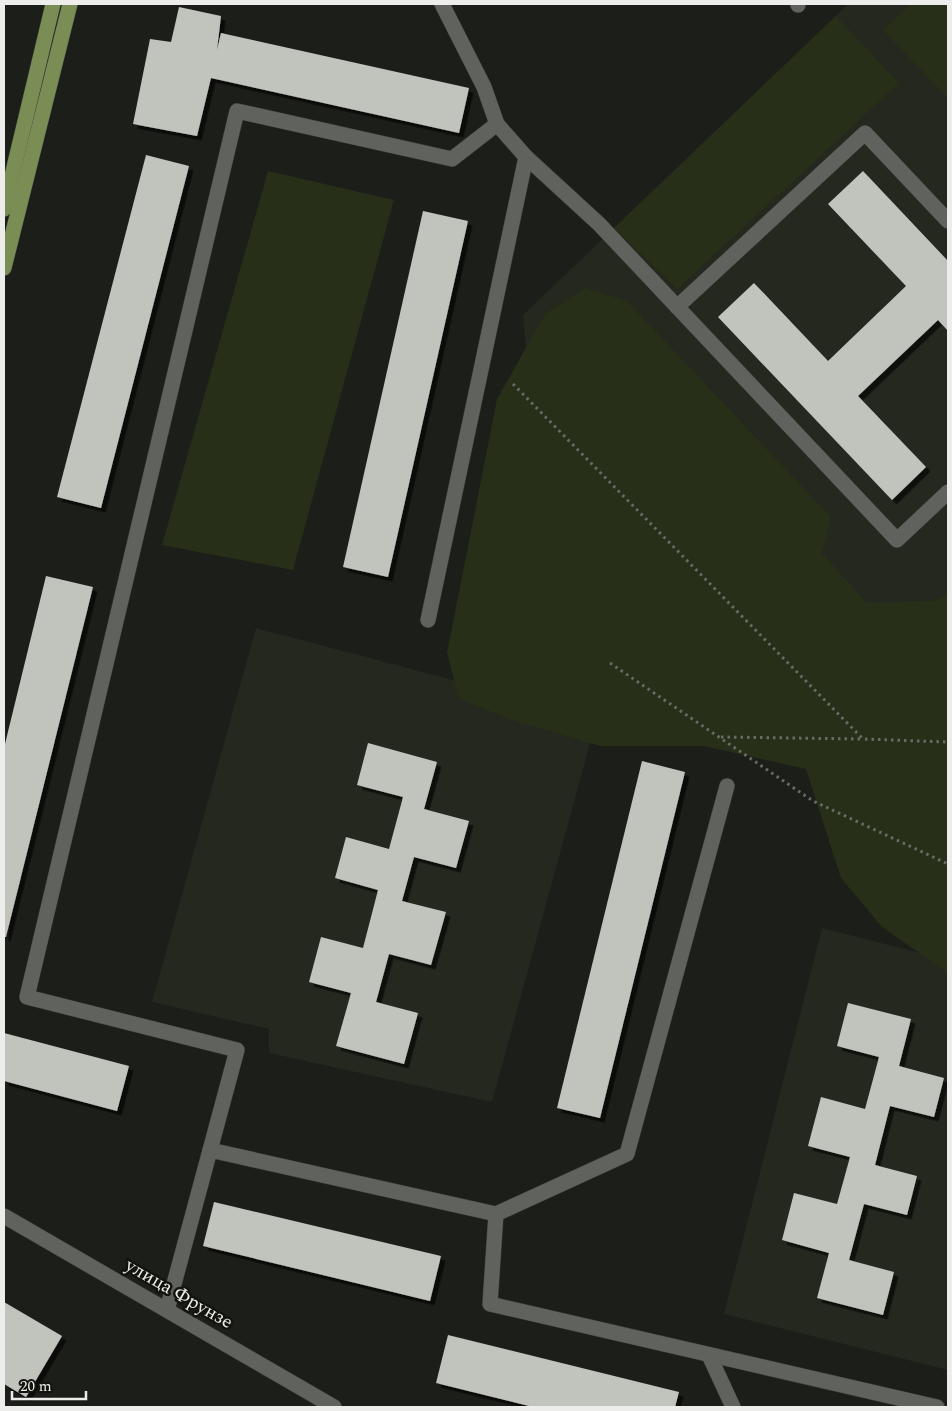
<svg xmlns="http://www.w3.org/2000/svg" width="952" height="1411" viewBox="0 0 952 1411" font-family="Spectral,serif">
<defs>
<filter id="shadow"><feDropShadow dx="4.5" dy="4.5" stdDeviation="0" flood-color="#0009"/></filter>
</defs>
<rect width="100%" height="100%" fill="#1c1e19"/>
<g fill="#24281e">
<polygon points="848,4 948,4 948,659 879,726 528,370 523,315"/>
<polygon points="256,628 597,718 492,1102 269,1053 269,1029 152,1002"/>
<polygon points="822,928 948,960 948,1370 724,1314"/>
</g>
<g fill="#272f19">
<polygon points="911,4 948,4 948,98 883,30"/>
<polygon points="836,16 899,83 677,289 614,228"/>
<polygon points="268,171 394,200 293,570 162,545"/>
<polygon points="585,288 627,301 831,517 822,553 867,603 935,601 948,593 948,973 882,927 841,878 806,769 704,746 600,746 512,720 459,699 447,653 497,399 545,314"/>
</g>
<g fill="#c1c3bd" filter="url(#shadow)">
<polygon points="179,7 221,16 217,50 221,33 469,88 459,133 211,78 197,136 133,124 150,39 171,42"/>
<polygon points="146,155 189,166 101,508 57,497"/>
<polygon points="863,171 948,261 948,331 938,320 858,396 926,467 892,500 718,317 754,283 828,361 906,286 828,204"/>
<polygon points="423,211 468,221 388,577 343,567"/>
<polygon points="46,576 93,587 6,937 4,937 4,748"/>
<polygon points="368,743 437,762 424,809 469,821 456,868 414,857 402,901 446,912 431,965 389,954 376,1002 418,1013 404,1064 336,1046 351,993 309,982 321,937 363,948 378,890 335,878 346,837 389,849 403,797 357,785"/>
<polygon points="642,761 685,772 600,1118 557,1108"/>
<polygon points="848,1003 911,1019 899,1066 944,1078 934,1117 890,1106 875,1165 917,1176 907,1215 864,1204 849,1260 894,1272 883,1315 817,1298 829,1253 782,1240 794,1193 837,1204 850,1157 808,1146 821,1097 865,1109 879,1057 837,1046"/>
<polygon points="4,1033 129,1066 117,1111 4,1081"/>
<polygon points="214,1202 441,1256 430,1301 203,1246"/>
<polygon points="4,1302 62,1336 26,1397 4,1384"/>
<polygon points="448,1335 679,1392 675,1407 533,1407 436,1383"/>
</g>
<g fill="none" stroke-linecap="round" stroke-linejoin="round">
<g stroke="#393b38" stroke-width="16">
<g id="minor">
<polyline points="798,5 798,4"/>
<polyline points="526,157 599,224 897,540 948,492"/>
<polyline points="677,307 865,133 948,221"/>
<polyline points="428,620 526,157 497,124 484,87 442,4"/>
<polyline points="210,1150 496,1214 490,1304 937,1407"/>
<polyline points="496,1214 627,1154 727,786"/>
<polyline points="4,1216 334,1407"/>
<polyline points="167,1310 237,1050 27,997 237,111 452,159 497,124"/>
<polyline points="709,1355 733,1407"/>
</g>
</g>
<g stroke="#393b38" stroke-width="16">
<g id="major">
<polyline points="4,209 53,4"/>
<polyline points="4,268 70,4"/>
</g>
</g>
<g stroke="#696b67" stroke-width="3" stroke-dasharray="2.5 4" stroke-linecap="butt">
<polyline points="513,384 863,739 948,742"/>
<polyline points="610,663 813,801 948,864"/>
<polyline points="721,737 862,739"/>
</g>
<use href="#minor" stroke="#60635d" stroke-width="15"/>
<use href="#major" stroke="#798d55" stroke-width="15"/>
</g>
<g text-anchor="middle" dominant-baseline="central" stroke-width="5" stroke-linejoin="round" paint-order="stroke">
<g font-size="19" fill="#edeeeb" stroke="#131410">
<text transform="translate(179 1294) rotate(30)">улица Фрунзе</text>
</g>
</g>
<rect width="952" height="1411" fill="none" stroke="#edeeeb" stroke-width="10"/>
<path d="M12 1391v8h74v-8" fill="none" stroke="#edeeeb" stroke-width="2.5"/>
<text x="20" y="1391" font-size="15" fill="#edeeeb" stroke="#131410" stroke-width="4" paint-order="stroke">20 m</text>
</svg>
